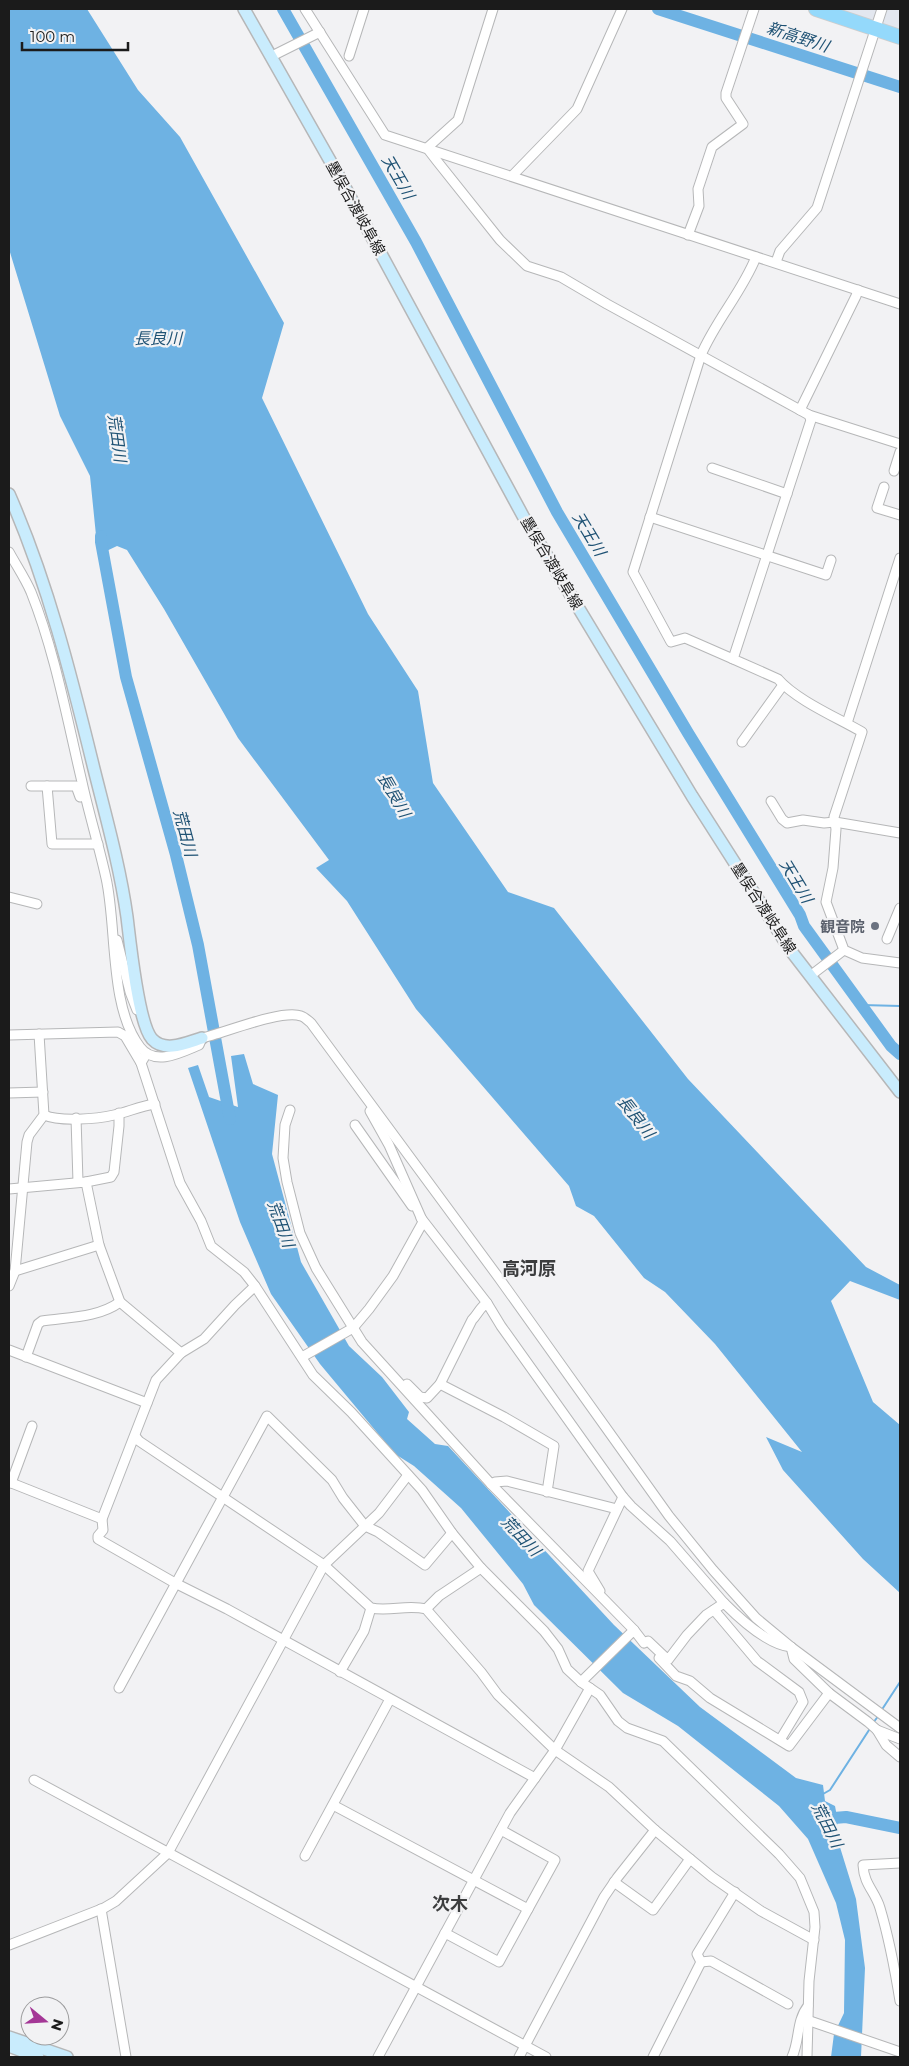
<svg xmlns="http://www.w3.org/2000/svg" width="909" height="2066" viewBox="0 0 909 2066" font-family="Montserrat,'Noto Sans JP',sans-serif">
<rect width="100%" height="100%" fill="#f2f2f4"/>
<polygon fill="#e3e7ef" points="827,9 900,9 900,33"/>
<g fill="#6eb2e3">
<polygon points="9,9 87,9 138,90 180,137 284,323 262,398 368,614 418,691 433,783 508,892 554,908 688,1079 866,1267 900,1285 900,1300 850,1281 831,1301 873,1402 900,1425 900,1593 863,1559 783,1470 766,1437 802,1452 715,1344 665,1292 644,1278 594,1216 576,1206 569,1186 416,1009 347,901 316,868 329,860 238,738 164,609 127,550 117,546 98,555 90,476 60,416 9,249"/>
<polygon points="244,1054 253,1084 278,1095 272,1154 301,1262 349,1346 382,1377 409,1412 407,1419 435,1444 448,1446 614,1625 700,1707 796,1778 823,1785 825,1801 835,1806 838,1822 835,1831 856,1899 865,1968 861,2057 831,2057 834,2034 844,2013 845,1940 836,1903 808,1839 779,1806 678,1726 623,1693 534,1605 523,1584 461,1508 414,1466 395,1454 320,1364 271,1294 240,1222 188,1068 198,1065 209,1097 238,1107 231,1056"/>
</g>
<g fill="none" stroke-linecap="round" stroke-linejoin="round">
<g stroke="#6eb2e3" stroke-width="2">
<polyline points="862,1005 900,1006"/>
<polyline points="881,1711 900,1682"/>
<polyline points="873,1723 879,1715"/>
<polyline points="823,1794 830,1790 871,1727"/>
</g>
<g stroke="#6eb2e3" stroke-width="12">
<polyline points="283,9 416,242 557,512 688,733 800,915 804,926 891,1046 900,1054"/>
<polyline points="658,9 900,87"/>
<polyline points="101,536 101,542 126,677 176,855 198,945 230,1119"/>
<polyline points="822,1819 846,1817 900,1828"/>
</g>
<g stroke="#b6b7b8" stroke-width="11">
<g id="street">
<polyline points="305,9 385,135 900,304"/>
<polyline points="493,9 458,120 427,148 437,161 500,240 527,266 561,277 607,304 800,410"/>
<polyline points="272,56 320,32"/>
<polyline points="349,56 364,9"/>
<polyline points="512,176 577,109 622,9"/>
<polyline points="688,235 699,206 698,189 712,147 743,124 726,98 726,93 754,9"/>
<polyline points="776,262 780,251 817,208 882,9"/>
<path d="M858,290L856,296L800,410L809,415L811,420L733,659L778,679C796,700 838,718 862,732L834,817L836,829L833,868L826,902L844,950L862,958L900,963"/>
<polyline points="809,415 900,444"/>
<polyline points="712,468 787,494"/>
<polyline points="894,471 900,452"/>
<polyline points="884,487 877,508 900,515"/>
<polyline points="650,517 826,575 831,560"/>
<path d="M9,552C16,565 25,578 31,592C55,652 67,719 82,782C89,814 99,846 106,878C117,926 109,1007 140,1047C155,1067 182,1052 199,1045L202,1038C224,1033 282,1009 301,1016C305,1017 308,1021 311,1023L499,1278L669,1516L713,1570L756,1618L791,1647L900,1728"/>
<path d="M733,659L685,638L671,642L633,572L701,355C716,320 742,292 756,257"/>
<polyline points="847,723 900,558"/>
<polyline points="742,742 783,685"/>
<polyline points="31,786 76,786 80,797"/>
<polyline points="47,786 52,844 98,844"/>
<polyline points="771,801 782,819 787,823 803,820 824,823 835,822 900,833"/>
<polyline points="9,897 37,904"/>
<polyline points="887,939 900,908"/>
<polyline points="117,940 130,992 137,1010"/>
<polyline points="810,976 844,950"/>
<polyline points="9,1035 118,1032 125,1036 141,1063 144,1058"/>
<polyline points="141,1063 180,1183 201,1221 211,1246 244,1272 255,1286 313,1375 351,1412 422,1490 452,1533 481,1568 544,1631 558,1649 567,1669 581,1682 600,1695 618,1721 627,1728 663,1741 779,1854 800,1878 814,1912 815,1927 809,1981 807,2057"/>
<polyline points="9,1093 43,1092"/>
<polyline points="290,1110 285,1125 283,1158 287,1182 300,1233 316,1268 362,1342 491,1484 634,1630"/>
<path d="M44,1115C60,1122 97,1119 114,1115C128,1112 140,1106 155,1104"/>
<polyline points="76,1118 78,1182"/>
<polyline points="355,1125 412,1206"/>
<polyline points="86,1182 111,1177 114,1172 119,1126 119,1113"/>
<polyline points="9,1189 86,1182 99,1245 120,1302 181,1353"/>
<polyline points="421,1218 487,1303"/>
<polyline points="15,1271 99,1245"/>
<polyline points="9,1286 15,1271 27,1142 29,1135 44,1115 39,1034"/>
<polyline points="255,1286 235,1305 204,1339 181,1353 156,1380 102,1519 103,1530 98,1536 98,1539 175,1583 227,1609 535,1778"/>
<polyline points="9,1350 147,1403"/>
<path d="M26,1357L38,1324L42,1321C68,1317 98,1318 120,1302"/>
<polyline points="302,1357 353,1328 369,1309 393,1276 423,1222 389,1145 370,1111"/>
<path d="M407,1384L420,1397L427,1398L440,1384L472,1320C478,1314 480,1307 487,1303L501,1326L623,1497"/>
<polyline points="440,1384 504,1417 554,1446 547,1492"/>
<path d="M135,1436L139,1441L324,1565L371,1608C390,1612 407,1604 426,1609L481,1672L498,1695L555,1750L609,1787L655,1830L712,1877L761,1911L814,1940"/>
<polyline points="9,1482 102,1519"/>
<polyline points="11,1483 32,1426"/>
<polyline points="491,1484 495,1482 507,1481 617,1509"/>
<polyline points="600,1591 588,1571 623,1497 631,1506 670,1541 724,1603"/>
<polyline points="426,1609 439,1596 481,1568"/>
<polyline points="714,1610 757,1661 799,1692 803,1702 780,1740"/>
<polyline points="791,1647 794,1659 829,1693 868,1722 877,1730 886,1745 900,1757"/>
<polyline points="659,1658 676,1676 690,1681 710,1698 789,1746 829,1693"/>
<polyline points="340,1672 364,1631 371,1608"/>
<path d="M581,1682L634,1630L644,1643L648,1641L668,1660L687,1635L706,1615L724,1603C740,1619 768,1645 791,1647"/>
<polyline points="119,1688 267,1416 332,1480 343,1498 365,1526 378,1532 425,1565 452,1533"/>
<polyline points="877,1730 900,1739"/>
<polyline points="34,1780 546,2057"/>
<polyline points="333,1805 528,1909 555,1860 501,1830"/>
<polyline points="305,1856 390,1699"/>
<path d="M900,1863L863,1865C864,1885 875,1891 880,1908C889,1938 895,1970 900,2001"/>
<polyline points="614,1882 653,1910 690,1859"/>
<polyline points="101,1909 126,2057"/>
<polyline points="445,1933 499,1962 528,1909"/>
<polyline points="9,1945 104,1908 116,1901 168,1853 324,1565 379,1513 408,1475"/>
<polyline points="701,1962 711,1961 788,2004"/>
<polyline points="807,2020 900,2052"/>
<polyline points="378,2057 510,1813 555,1750 590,1688"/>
<polyline points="519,2057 604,1897 617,1878 655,1830"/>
<polyline points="653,2057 701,1962 697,1954 735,1892"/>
<path d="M792,2057C800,2040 796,2021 808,2006"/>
</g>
</g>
<g stroke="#b6b7b8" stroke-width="14">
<g id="secondary">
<polyline points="244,9 341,180 523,516 692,796 791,951 900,1092"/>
<path d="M9,494C48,583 71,675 94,769C106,817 120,867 127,917C130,941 138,1023 152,1039C165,1053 186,1043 202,1038"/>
<polyline points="9,2037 67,2057"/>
<polyline points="9,2046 38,2057"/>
</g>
</g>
<g stroke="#cdcdcd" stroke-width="16">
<polyline id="primary" points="816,9 900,37"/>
</g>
<use href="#street" stroke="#fff" stroke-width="9"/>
<use href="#secondary" stroke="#c9ecfd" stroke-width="11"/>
<use href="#primary" stroke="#94d9fb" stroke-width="14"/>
</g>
<circle fill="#6b7280" stroke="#f2f2f4" stroke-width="2" cx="875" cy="926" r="5"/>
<g text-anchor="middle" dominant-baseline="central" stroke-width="4.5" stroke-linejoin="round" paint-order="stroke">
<g font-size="15" fill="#1b1b1b" stroke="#f2f2f4">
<text transform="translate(356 208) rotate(61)">墨俣合渡岐阜線</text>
<text transform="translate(552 563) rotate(59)">墨俣合渡岐阜線</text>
<text transform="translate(764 908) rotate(57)">墨俣合渡岐阜線</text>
</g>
<g font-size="15" font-weight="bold" fill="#5b616d" stroke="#f2f2f4" text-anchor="end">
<text x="865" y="926">観音院</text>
</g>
<g font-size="16" font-style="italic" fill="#1f5274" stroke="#f2f2f4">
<text transform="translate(798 37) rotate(18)">新高野川</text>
<text transform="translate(398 177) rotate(60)">天王川</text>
<text x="158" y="338">長良川</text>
<text transform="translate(117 438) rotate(82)">荒田川</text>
<text transform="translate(589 534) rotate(59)">天王川</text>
<text transform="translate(394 795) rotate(60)">長良川</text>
<text transform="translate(185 833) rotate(75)">荒田川</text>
<text transform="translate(796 881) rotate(59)">天王川</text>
<text transform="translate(636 1117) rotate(52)">長良川</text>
<text transform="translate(281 1224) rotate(70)">荒田川</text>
<text transform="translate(521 1536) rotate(47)">荒田川</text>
<text transform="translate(827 1825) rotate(63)">荒田川</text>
</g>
<g font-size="18" font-weight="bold" fill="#3c3d3e" stroke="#f2f2f4">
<text x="529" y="1269">高河原</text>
<text x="450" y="1904">次木</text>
</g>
</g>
<rect width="909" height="2066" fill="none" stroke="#1b1b1b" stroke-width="20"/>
<g transform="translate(45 2021) rotate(108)"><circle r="24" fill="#f2f2f4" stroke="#9c9c9d"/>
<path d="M0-4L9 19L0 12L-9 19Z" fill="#a43796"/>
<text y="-8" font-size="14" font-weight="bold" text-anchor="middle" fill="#1b1b1b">N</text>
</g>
<path d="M22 42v8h106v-8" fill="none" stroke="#1b1b1b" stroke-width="2.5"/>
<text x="30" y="42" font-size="15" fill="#1b1b1b" stroke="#f2f2f4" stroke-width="4" paint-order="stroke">100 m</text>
</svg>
